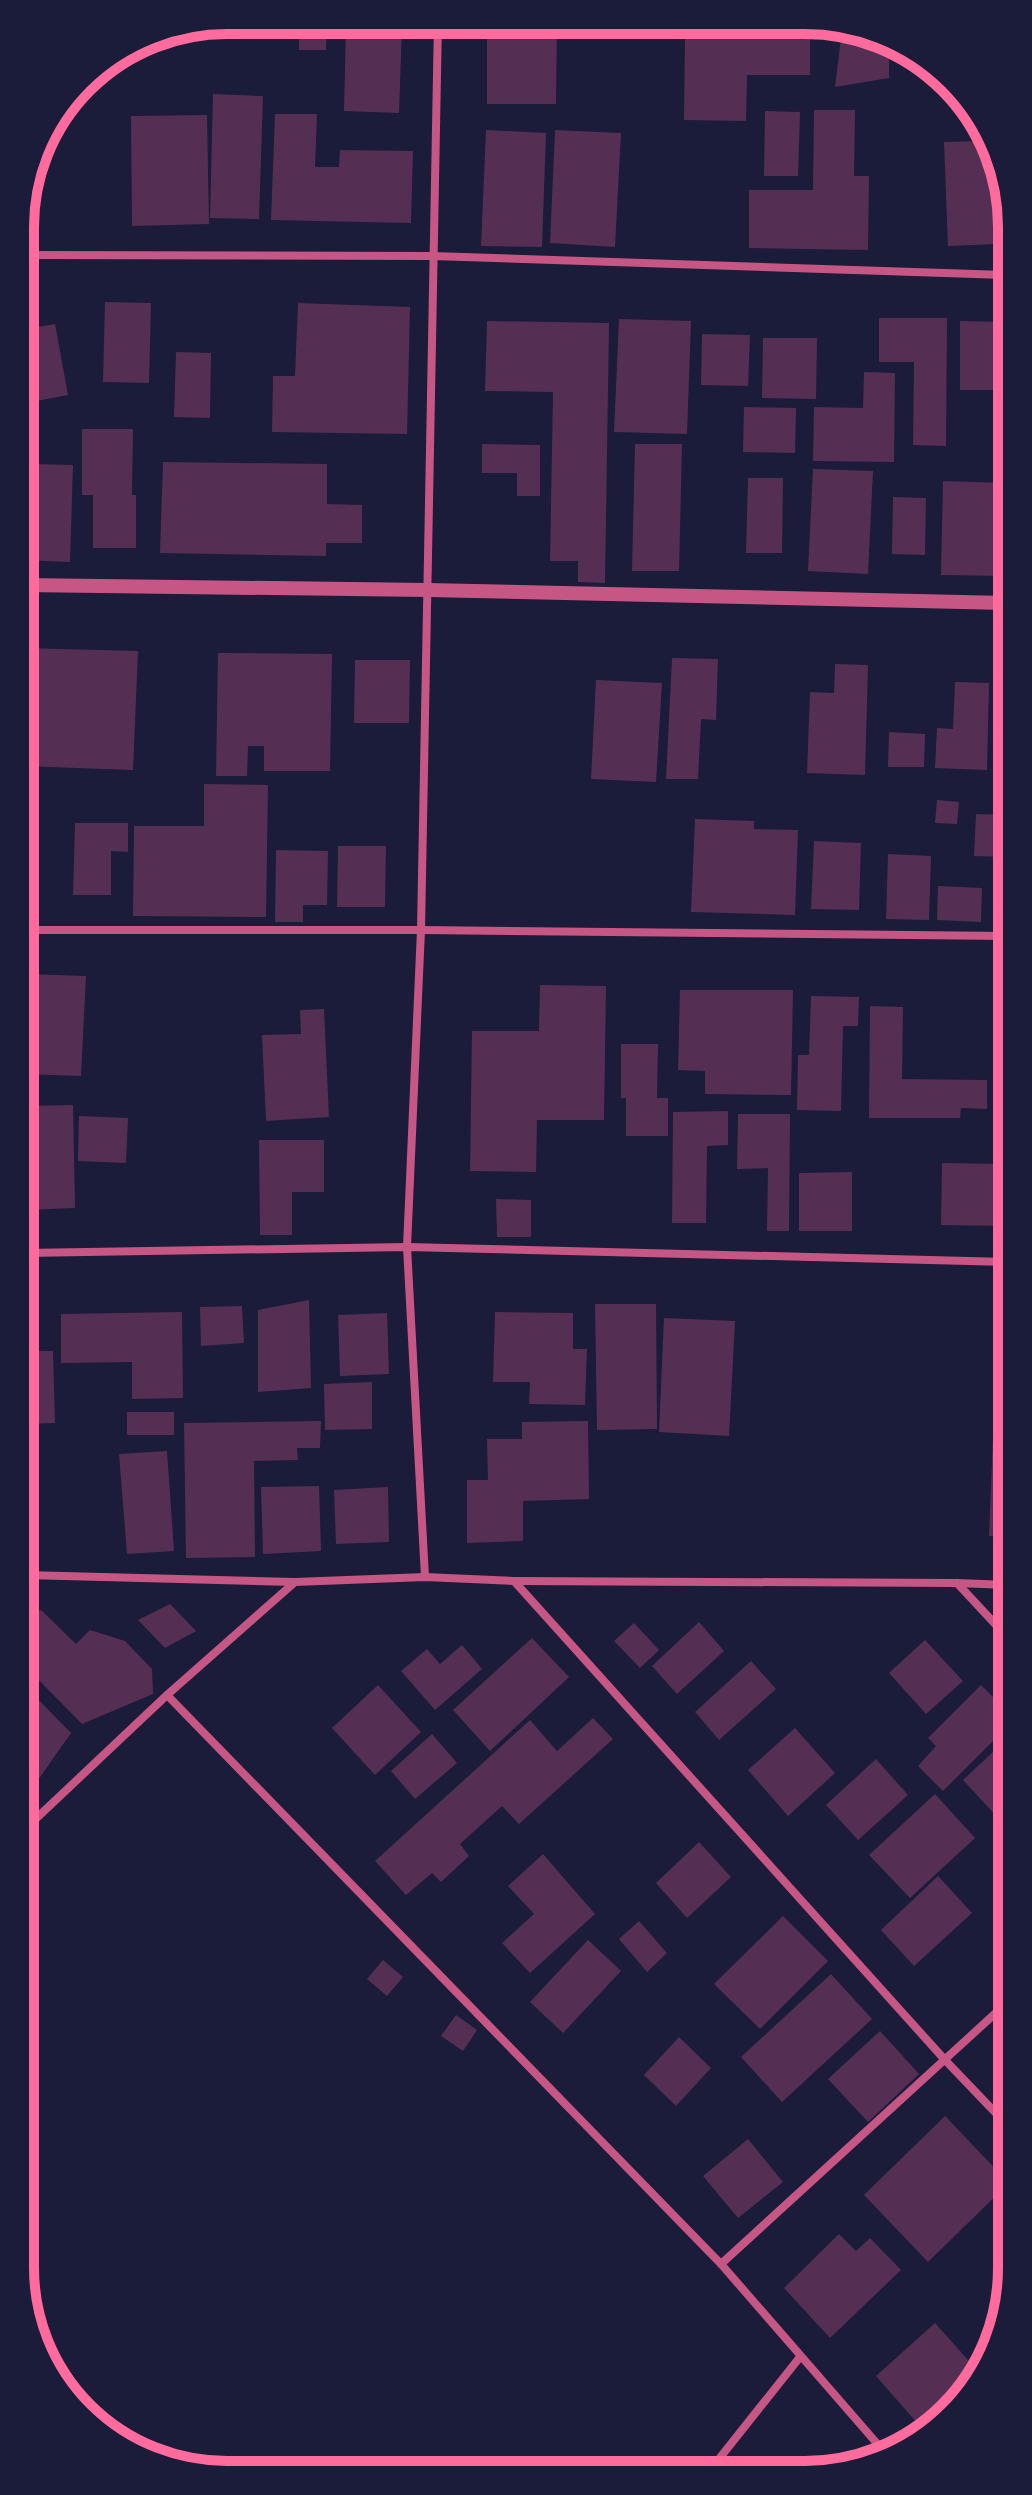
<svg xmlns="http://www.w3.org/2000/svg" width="1032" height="2495" viewBox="0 0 1032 2495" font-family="Georgia,serif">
<rect width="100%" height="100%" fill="#1b1b3a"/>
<g fill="#542f53">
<polygon points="299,20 327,21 326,50 299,50"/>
<polygon points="487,22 557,22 556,104 487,104"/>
<polygon points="702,23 747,23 747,30 776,30 776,23 810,24 810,75 747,75 746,121 684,120 685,37 702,37"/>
<polygon points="346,25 402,26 399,113 344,111"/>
<polygon points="864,33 889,45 889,78 835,87 841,38"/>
<polygon points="931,66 942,72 950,84 932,85"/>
<polygon points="92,71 92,94 72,95 90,72"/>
<polygon points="213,94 263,96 259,219 210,218"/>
<polygon points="814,110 855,110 854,176 869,176 868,250 749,248 749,190 813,190"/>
<polygon points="765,111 800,112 798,176 764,176"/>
<polygon points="275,114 317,114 315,167 339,167 340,150 413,151 411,223 271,220"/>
<polygon points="207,115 209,224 132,226 131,116"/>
<polygon points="486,130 546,133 542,247 481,246"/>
<polygon points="555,130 621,133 615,247 550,243"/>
<polygon points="985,141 993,155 996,244 948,246 944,142"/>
<polygon points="105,302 151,303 149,383 103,382"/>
<polygon points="298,303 410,307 407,434 272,432 273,376 295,376"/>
<polygon points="879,318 947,318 946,446 913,445 914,362 879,362"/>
<polygon points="619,319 691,321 687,434 614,432"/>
<polygon points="487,321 609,323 605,583 578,582 578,561 550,561 553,392 485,391"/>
<polygon points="960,321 1005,322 1005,390 960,390"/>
<polygon points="55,324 68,395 21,404 21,330"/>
<polygon points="702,334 750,335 748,386 701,385"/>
<polygon points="763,338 817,338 816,399 762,398"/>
<polygon points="176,352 211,353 210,418 174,417"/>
<polygon points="864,372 895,373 894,462 813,461 814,407 863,408"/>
<polygon points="744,407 796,408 795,453 743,452"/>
<polygon points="82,429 133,429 132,495 136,495 136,548 93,548 93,495 82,495"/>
<polygon points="482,444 540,445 540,496 517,496 517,473 482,473"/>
<polygon points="635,444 682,444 679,571 632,571"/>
<polygon points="163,462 327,464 327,504 362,505 362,543 326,543 326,556 160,553"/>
<polygon points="34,464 73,465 70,562 22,560 21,497 33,497"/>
<polygon points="813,469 873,471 868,574 808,571"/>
<polygon points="748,478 783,478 782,553 746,553"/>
<polygon points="943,481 1006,483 1006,576 941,575"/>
<polygon points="893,497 926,498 925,555 892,554"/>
<polygon points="22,648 138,651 133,770 22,766"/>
<polygon points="218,653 332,654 330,771 264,771 264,746 248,746 247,776 216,776"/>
<polygon points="672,658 718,659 716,720 701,719 698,779 666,779"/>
<polygon points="355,660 410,660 409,723 354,723"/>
<polygon points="835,664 868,665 865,775 807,773 810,692 834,693"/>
<polygon points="596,680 662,683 656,782 591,779"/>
<polygon points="955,682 989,683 987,770 935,768 937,728 953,729"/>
<polygon points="889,732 925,734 924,767 888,767"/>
<polygon points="204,784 268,785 266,917 133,916 134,826 204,826"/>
<polygon points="937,800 959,802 957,824 935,823"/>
<polygon points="976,814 1007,815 1007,857 974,856"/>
<polygon points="695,819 754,821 754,829 798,830 795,915 691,912"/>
<polygon points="75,823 128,823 128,852 111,851 111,895 73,895"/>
<polygon points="814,841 861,843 859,910 811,909"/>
<polygon points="338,846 386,846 385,907 337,907"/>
<polygon points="276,850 328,851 327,905 303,905 303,922 275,922"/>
<polygon points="888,854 931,856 929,920 886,919"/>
<polygon points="938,886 982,888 981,922 937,920"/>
<polygon points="23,974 86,976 81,1076 23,1074"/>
<polygon points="540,985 606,986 604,1120 537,1120 536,1172 470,1171 472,1031 539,1031"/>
<polygon points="680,990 793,990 791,1095 705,1094 705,1071 678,1070"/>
<polygon points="811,996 859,997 858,1026 843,1026 841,1111 797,1110 798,1055 809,1055"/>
<polygon points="870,1006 903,1007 902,1079 987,1080 987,1109 961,1108 960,1118 869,1118"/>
<polygon points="324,1009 329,1117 266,1121 262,1035 301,1034 300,1010"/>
<polygon points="621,1044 658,1044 657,1098 668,1098 668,1136 626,1136 626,1098 621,1098"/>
<polygon points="1004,1057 1008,1057 1008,1152 994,1152 995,1082 1004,1082"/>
<polygon points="73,1105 75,1208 24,1210 23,1106"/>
<polygon points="728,1111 728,1145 707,1146 706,1223 672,1223 673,1112"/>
<polygon points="738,1114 790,1114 789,1231 767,1231 768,1168 737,1169"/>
<polygon points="79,1116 128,1118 126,1163 78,1161"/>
<polygon points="259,1140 324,1140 324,1192 292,1192 292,1235 260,1235"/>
<polygon points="942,1163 1008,1164 1008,1226 941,1225"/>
<polygon points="852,1172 852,1231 799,1231 799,1173"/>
<polygon points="496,1199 531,1200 531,1237 497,1237"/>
<polygon points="309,1300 311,1388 258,1392 258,1310"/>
<polygon points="24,1304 35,1304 37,1351 53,1351 55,1423 24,1424"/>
<polygon points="595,1304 656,1304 657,1429 597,1430"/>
<polygon points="242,1306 244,1343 201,1346 200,1307"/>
<polygon points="182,1312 183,1398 132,1399 132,1362 61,1363 61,1314"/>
<polygon points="495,1312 573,1313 573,1349 587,1349 585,1405 529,1404 530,1382 493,1382"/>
<polygon points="387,1313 389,1374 340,1376 338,1315"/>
<polygon points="664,1318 735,1321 729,1436 659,1432"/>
<polygon points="372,1382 372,1429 325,1430 324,1384"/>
<polygon points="994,1410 1009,1410 1009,1537 989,1536"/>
<rect x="127" y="1412" width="47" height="23"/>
<polygon points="321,1421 320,1448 297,1448 298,1460 254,1461 255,1557 186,1558 184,1423"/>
<polygon points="588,1421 589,1499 523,1501 523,1541 467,1543 467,1480 488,1480 487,1439 522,1439 522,1422"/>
<polygon points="167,1451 174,1551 127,1554 119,1454"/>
<polygon points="35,1482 36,1542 25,1542 24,1483"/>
<polygon points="319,1486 321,1551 263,1554 261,1487"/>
<polygon points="388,1487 389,1542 336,1544 334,1490"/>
<polygon points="170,1604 196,1631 165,1648 138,1620"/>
<polygon points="41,1610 76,1644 90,1630 125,1641 152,1669 153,1694 82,1724 25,1666 25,1621"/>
<polygon points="699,1622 724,1651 677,1694 652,1666"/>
<polygon points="634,1623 659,1650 640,1668 614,1641"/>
<polygon points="532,1638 569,1677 490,1751 453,1710"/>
<polygon points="925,1640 963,1681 926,1714 889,1673"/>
<polygon points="462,1645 482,1669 435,1710 401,1671 427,1649 440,1664"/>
<polygon points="751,1661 776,1689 719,1740 695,1712"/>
<polygon points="378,1685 421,1732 375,1775 332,1728"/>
<polygon points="981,1685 1010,1714 1010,1724 943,1791 918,1766 936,1746 928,1738"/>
<polygon points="25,1686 71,1733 38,1780 25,1767"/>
<polygon points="593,1718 613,1739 519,1824 502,1806 460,1844 469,1856 441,1882 432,1873 406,1895 375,1861 530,1720 557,1751"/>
<polygon points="795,1728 835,1773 788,1816 748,1770"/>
<polygon points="432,1734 457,1763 415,1799 391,1771"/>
<polygon points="1010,1736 1010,1811 1000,1820 963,1780"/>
<polygon points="876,1759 908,1795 858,1840 826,1805"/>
<polygon points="935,1794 975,1838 910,1898 869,1855"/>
<polygon points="699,1842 731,1877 687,1918 656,1883"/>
<polygon points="543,1854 595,1914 530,1973 502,1943 534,1914 508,1886"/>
<polygon points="938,1876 972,1913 914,1966 881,1930"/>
<polygon points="783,1916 828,1961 760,2029 714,1984"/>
<polygon points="639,1921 667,1953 647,1972 619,1939"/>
<polygon points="588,1940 621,1971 563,2033 530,2002"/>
<polygon points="383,1960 403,1977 387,1996 367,1979"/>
<polygon points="831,1974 872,2019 782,2102 741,2057"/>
<polygon points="456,2015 477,2030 463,2051 441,2036"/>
<polygon points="880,2031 919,2074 868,2122 828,2079"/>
<polygon points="679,2037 711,2068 676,2106 644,2075"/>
<polygon points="945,2116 1009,2183 928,2262 864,2195"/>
<polygon points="748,2139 783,2182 738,2218 703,2176"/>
<polygon points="839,2234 856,2251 870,2238 901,2270 830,2338 784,2288"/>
<polygon points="935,2323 977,2370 918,2424 876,2376"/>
</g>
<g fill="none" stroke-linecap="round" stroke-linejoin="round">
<g stroke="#c65784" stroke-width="8">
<polyline points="21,255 432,256 1005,275"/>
<polyline points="23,930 421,930 1007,936"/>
<polyline points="24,1253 407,1247 1008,1262"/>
<polyline points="25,1575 295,1582"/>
<polyline points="425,1577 407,1247 421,930 438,21"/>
<polyline points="514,1581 956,1583 1009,1585"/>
<polyline points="957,1583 1010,1640"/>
<polyline points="167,1695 721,2264 887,2455"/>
<polyline points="25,1829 167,1695 295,1582 425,1577 514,1581 945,2060 1011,2129"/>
<polyline points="721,2264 1011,1999"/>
<polyline points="711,2469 800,2357"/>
</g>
<polyline stroke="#c65784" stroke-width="14" points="22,585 428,590 1006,603"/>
</g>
<path d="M0 0H1032V2495H0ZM227 34H805A193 193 0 0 1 998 227V2268A193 193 0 0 1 805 2461H227A193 193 0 0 1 34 2268V227A193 193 0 0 1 227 34Z" fill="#1b1b3a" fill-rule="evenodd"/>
<path fill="none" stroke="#ff6b9d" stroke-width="10" d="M227 34H805A193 193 0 0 1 998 227V2268A193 193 0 0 1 805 2461H227A193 193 0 0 1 34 2268V227A193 193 0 0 1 227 34Z"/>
</svg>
